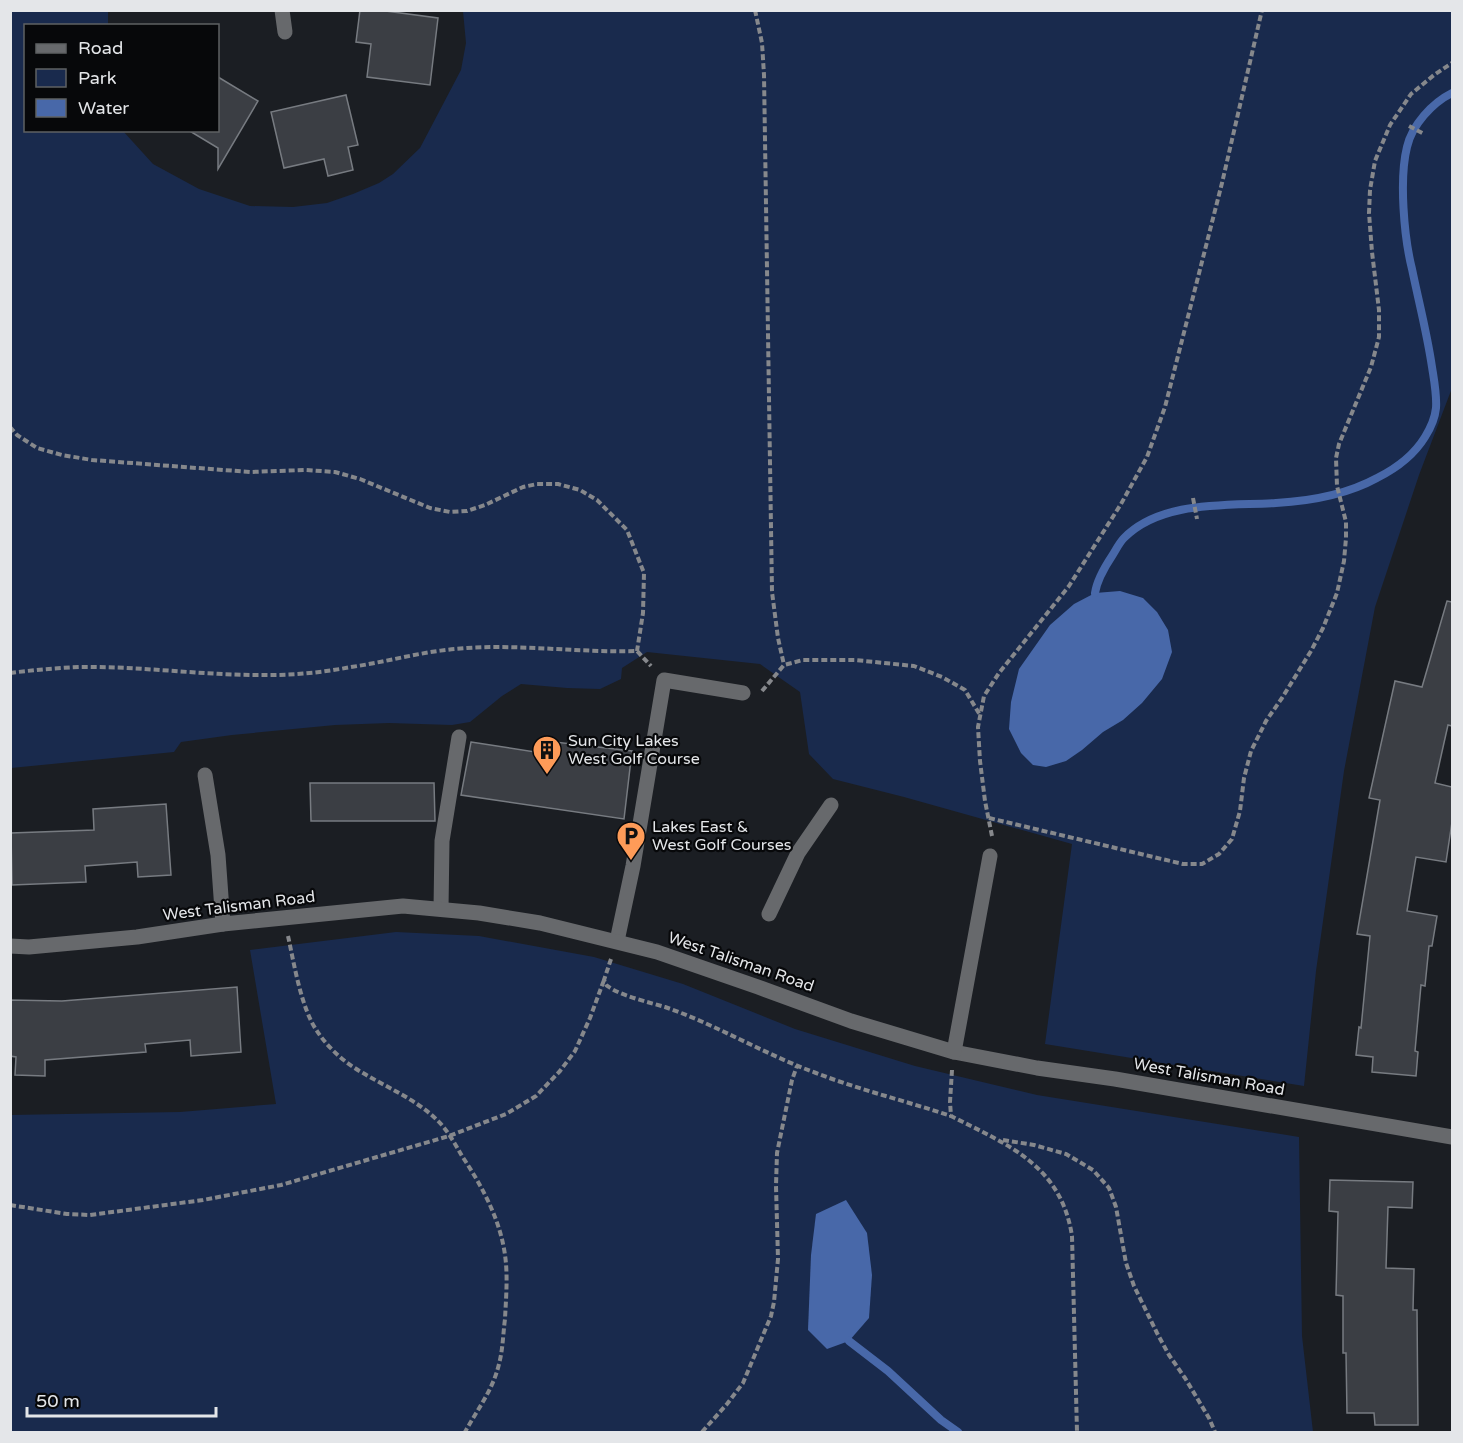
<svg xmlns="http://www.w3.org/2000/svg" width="1463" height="1443" viewBox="0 0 1463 1443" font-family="'Varela Round',sans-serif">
<rect width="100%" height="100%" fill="#1b1e23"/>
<g fill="#192a4d">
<polygon points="11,11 108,11 108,25 26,26 26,130 123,131 153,164 199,189 250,206 293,207 327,203 353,194 379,183 393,174 420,148 461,70 466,43 463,11 1452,11 1452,388 1419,475 1375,607 1344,771 1316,971 1304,1086 1045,1044 1072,844 904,797 833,779 809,754 800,692 760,664 647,652 622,668 621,679 600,689 567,688 521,684 502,696 470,722 452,725 389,723 335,725 232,735 181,742 174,752 11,768"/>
<polygon points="396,932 479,936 594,957 683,984 795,1029 915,1066 1037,1095 1299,1137 1302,1336 1313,1432 11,1432 10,1115 180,1112 276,1104 250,950"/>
</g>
<g fill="#4868a9">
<polygon points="1120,591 1143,598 1157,612 1168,630 1172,652 1162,679 1142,703 1123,720 1103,732 1082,750 1066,761 1046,767 1033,765 1021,753 1009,729 1011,702 1019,669 1050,625 1074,604 1095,593"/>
<polygon points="846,1200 867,1233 872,1275 869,1318 849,1341 827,1349 808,1330 811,1255 816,1214"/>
</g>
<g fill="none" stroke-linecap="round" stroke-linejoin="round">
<g stroke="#4868a9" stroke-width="8">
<path d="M1095,593C1097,580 1104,568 1112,556C1116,550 1119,543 1124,538C1161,500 1228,506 1276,503C1311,501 1346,495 1377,478C1395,469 1414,455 1425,437C1430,429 1435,418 1436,408C1437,395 1434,380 1432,367C1427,333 1419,303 1412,269C1404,237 1399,179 1407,147C1412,125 1432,103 1452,93"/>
<polyline points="849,1341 888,1371 941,1420 958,1432"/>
</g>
</g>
<g fill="#3b3e44" stroke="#777b81" stroke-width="1.5">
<polygon points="360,10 378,10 438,18 430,85 367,77 371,44 356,42"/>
<polygon points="218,77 258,101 218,169 218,148 188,130 218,130"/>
<polygon points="346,95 358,145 348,147 353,170 328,176 324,159 284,168 271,112"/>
<polygon points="1447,601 1452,602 1452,726 1448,725 1435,783 1452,787 1452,822 1446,862 1416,857 1407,911 1437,916 1432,946 1429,946 1425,986 1421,985 1415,1051 1418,1052 1416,1076 1372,1072 1373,1057 1356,1055 1359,1027 1361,1028 1370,936 1357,934 1380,800 1369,798 1395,681 1422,687"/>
<polygon points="471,742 554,755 555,742 632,751 624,819 461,795"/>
<polygon points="310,783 434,783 435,821 311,821"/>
<polygon points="166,804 171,875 138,877 137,862 85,866 86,882 12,885 11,833 94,830 93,809"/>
<polygon points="237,987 241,1052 191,1056 190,1040 145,1044 146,1052 45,1060 45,1076 15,1075 16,1057 10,1056 10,1000 62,1001"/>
<polygon points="1330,1180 1413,1182 1412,1208 1388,1207 1386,1268 1414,1269 1413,1310 1417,1310 1418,1425 1375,1425 1374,1413 1347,1413 1346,1353 1343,1353 1343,1296 1336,1295 1338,1212 1329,1211"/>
</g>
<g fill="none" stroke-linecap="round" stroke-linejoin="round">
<g stroke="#86888c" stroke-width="4" stroke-dasharray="6 3" stroke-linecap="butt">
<polyline points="755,10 762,43 764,75 772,592 778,638 784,665"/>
<polyline points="1409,126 1424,134"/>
<polyline points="10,427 17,435 37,448 62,455 92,460 250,472 305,470 335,472 360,479 430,508 450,512 467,511 485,505 523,487 537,484 558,484 580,490 597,500 627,530 644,573 643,613 637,651"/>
<polyline points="1193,498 1197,519"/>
<path d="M10,673C33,670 56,668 79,667C142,666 206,676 270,675C297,675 325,672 351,667C386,662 420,652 455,649C515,643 576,653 637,651L651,666"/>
<polyline points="762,691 784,665 803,660 855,660 914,666 942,677 965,690 980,715"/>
<polyline points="989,818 1183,864 1202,864 1219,854 1232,839 1240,811 1244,778 1251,751 1266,721 1282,698 1311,651 1323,628 1337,593 1344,561 1346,538 1346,522 1337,486 1336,458 1339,444 1371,367 1379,337 1379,310 1372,252 1369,213 1370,190 1375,161 1390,125 1411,94 1434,75 1452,63"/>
<polyline points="992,836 985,801 980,761 978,727 984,696 999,673 1069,586 1121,504 1147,457 1165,407 1222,183 1262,10"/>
<path d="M288,936C294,963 301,1008 317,1031C328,1048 345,1063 363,1073C388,1088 415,1099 436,1119C447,1129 455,1144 462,1156C482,1186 500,1219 505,1255C508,1276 506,1298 505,1319C503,1334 503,1349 499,1364C493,1390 477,1410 465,1432"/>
<path d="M611,959L604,980C606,984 605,985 609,987C619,995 651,1003 665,1007C717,1025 764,1054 816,1073C860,1090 906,1101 951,1116"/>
<path d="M952,1070L950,1102L951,1116C1008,1145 1061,1165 1072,1236L1077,1432"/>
<polyline points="1003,1140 1034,1145 1066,1154 1093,1170 1109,1188 1116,1207 1126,1263 1134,1286 1157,1333 1169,1355 1185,1378 1209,1418 1215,1432"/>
<polyline points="10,1205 67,1214 90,1215 203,1200 281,1185 449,1136 506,1114 536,1096 560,1071 575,1051 590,1018 604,980"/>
<polyline points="702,1432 727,1404 743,1383 771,1316 774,1302 778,1259 776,1186 777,1153 792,1080 797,1066"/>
</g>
<g stroke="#67696c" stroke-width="15">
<polyline points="282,10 285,32"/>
<polyline points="205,775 218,855 223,924"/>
<polyline points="441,909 442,841 459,737"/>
<polyline points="769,914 798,853 831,805"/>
<polyline points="617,941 633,866 664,680 743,693"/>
<polyline points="10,946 29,947 137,937 223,924 403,906 479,913 540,923 657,952 758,987 851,1021 954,1052 1037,1068 1115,1079 1452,1137"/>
<polyline points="954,1052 990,856"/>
</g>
</g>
<defs>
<g id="building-pin" transform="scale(1.5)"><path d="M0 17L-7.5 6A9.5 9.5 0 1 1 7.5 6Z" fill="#fe9b58" stroke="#07080a"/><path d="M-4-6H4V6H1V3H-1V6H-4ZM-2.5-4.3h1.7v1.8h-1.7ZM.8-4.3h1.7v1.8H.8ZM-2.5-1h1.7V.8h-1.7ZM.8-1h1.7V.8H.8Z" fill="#111"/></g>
<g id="parking-pin" transform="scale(1.5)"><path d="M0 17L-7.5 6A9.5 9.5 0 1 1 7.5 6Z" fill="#fe9b58" stroke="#07080a"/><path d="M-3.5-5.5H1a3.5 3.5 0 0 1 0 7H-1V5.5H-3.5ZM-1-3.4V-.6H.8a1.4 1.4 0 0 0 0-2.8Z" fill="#111"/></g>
</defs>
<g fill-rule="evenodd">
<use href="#building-pin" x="547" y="750"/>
<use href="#parking-pin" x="631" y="836"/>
</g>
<g text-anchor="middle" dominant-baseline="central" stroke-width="4.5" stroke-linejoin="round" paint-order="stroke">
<g font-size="16" fill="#e4e6e9" stroke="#07080a" text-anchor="start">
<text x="568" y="741">Sun City Lakes<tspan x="568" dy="18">West Golf Course</tspan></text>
<text x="652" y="827">Lakes East &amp;<tspan x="652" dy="18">West Golf Courses</tspan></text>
</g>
<g font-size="16" fill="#e4e6e9" stroke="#07080a">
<text transform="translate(239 906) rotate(-7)">West Talisman Road</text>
<text transform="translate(741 962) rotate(19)">West Talisman Road</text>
<text transform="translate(1209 1077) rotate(10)">West Talisman Road</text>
</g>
</g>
<rect width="1463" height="1443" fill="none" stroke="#e4e6e9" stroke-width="24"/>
<rect x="24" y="24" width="195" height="108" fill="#07080a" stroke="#5f6163" stroke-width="1.5"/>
<rect x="36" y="44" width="30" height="9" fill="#67696c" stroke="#5f6163" stroke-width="1.5"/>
<text x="78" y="54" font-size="18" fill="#e4e6e9">Road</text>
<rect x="36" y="69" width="30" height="18" fill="#192a4d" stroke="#5f6163" stroke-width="1.5"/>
<text x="78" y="84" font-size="18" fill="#e4e6e9">Park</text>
<rect x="36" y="99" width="30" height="18" fill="#4868a9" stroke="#5f6163" stroke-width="1.5"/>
<text x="78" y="114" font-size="18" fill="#e4e6e9">Water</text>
<path d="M27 1407v9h189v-9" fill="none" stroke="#e4e6e9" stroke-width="3"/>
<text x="36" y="1407" font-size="18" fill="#e4e6e9" stroke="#07080a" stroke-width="4.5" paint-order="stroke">50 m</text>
</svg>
